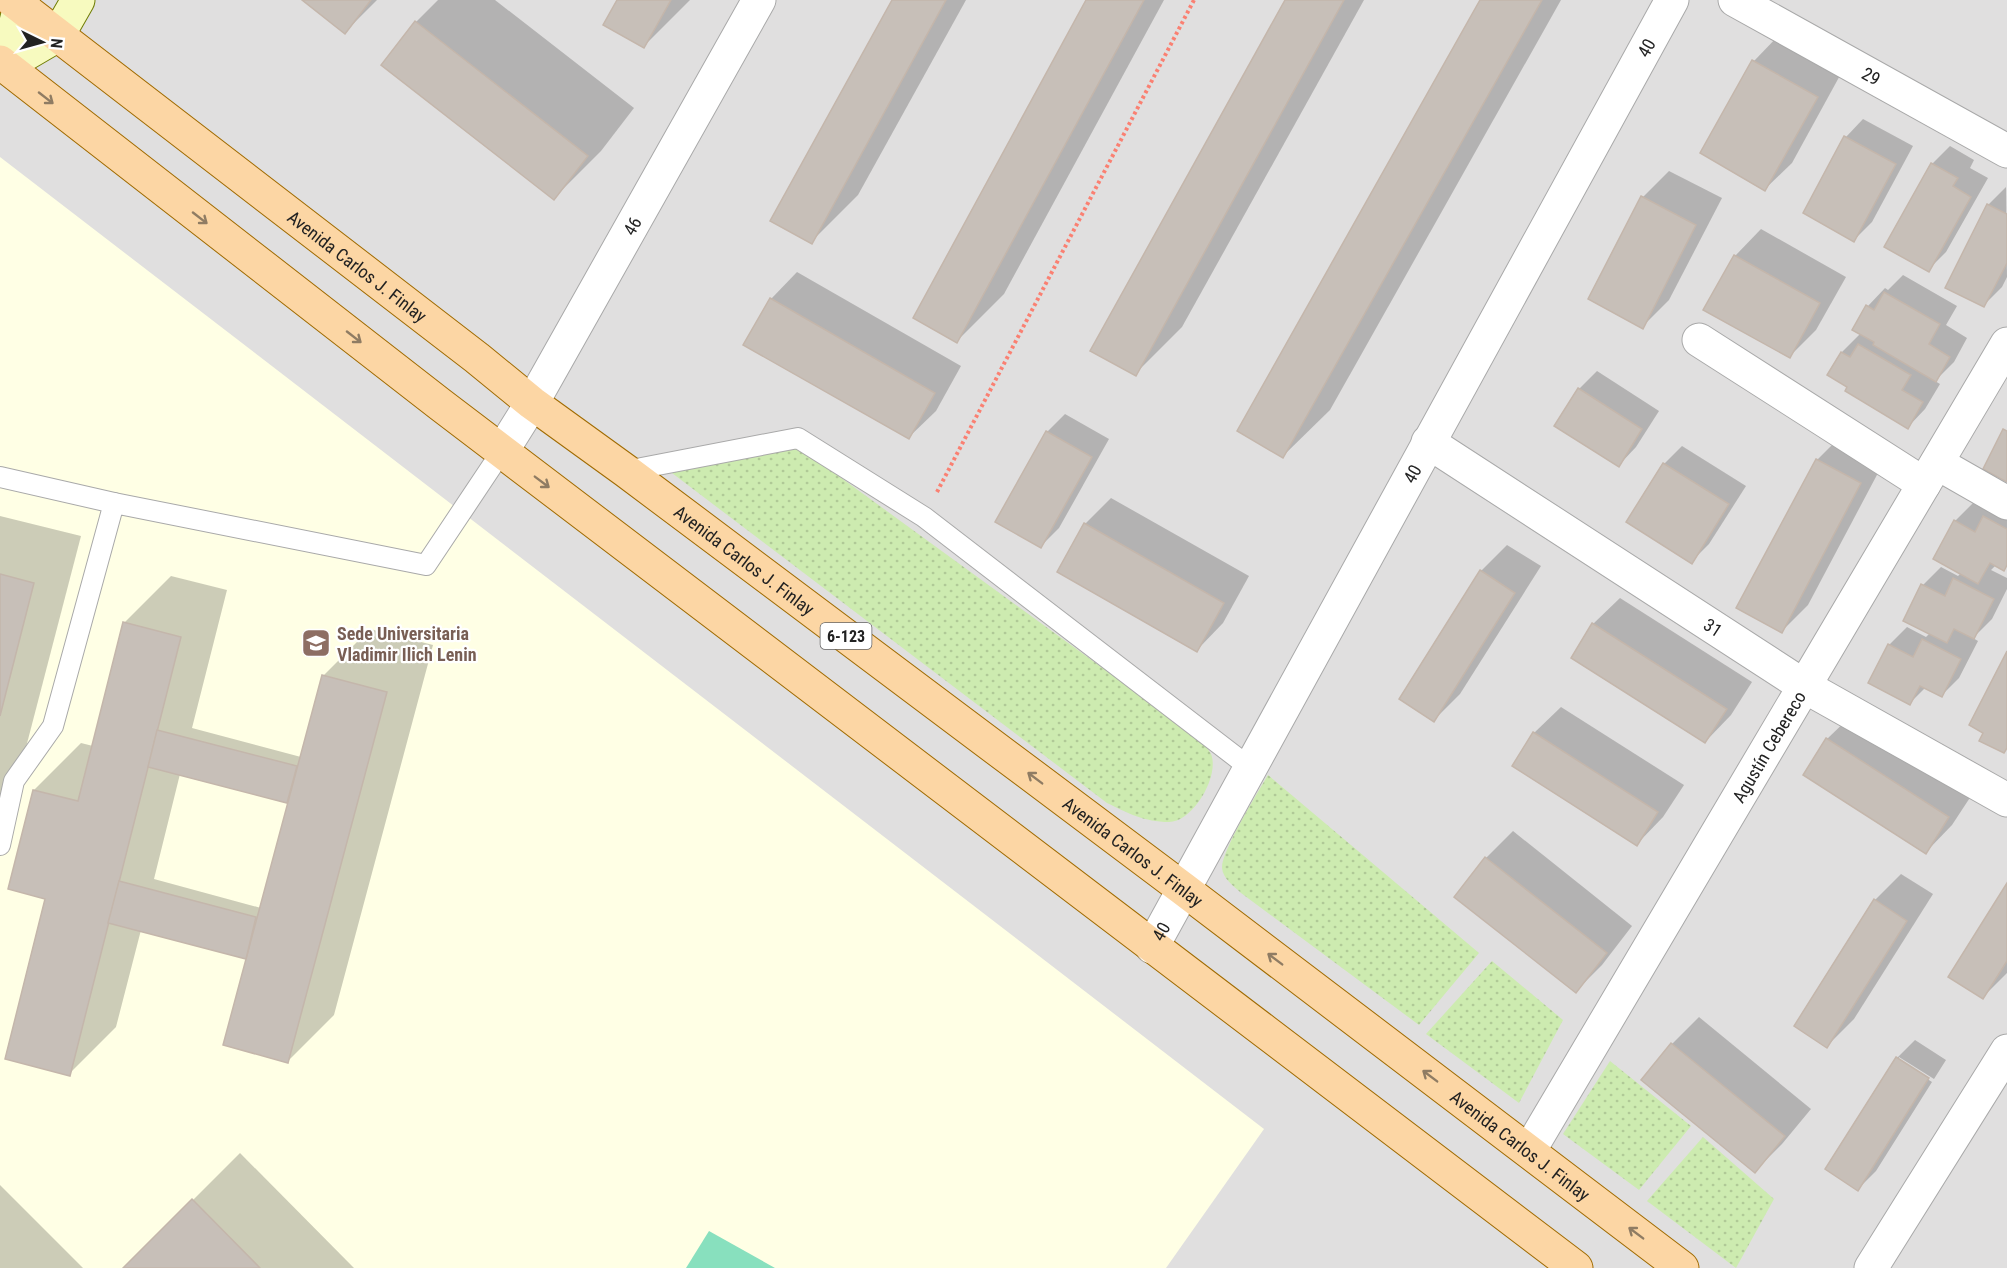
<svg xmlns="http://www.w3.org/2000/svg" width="2007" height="1268" viewBox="0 0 2007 1268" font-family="'Roboto Condensed',sans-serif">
<defs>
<pattern id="grass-dots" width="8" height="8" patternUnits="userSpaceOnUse" patternTransform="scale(1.5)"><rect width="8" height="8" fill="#cdebb0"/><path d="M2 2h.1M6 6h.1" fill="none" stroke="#b0c997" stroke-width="1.8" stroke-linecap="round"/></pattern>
</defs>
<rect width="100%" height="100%" fill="#f2efe9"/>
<rect fill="#e0dfdf" x="0" y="0" width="2007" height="1268"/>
<polygon fill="#ffffe5" points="0,157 1264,1129 1166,1268 0,1268"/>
<g fill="url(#grass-dots)">
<path d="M796,445L1196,736C1200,741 1208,748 1211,754C1220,776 1193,822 1169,822C1144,822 1128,813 1107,803L668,470Z"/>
<path d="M1268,775L1479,953L1419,1025L1241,893C1234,886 1223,879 1222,868C1221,852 1258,792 1268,775Z"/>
<polygon points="1492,961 1563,1020 1519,1103 1426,1034"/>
<polygon points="1610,1061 1691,1126 1639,1190 1563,1134"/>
<polygon points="1703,1137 1774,1199 1736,1268 1647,1201"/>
</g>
<polygon fill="#88e0be" points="709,1231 775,1268 686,1268"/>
<g fill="#0003" fill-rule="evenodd">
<polygon points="304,0 377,0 345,32"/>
<polygon points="438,0 495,0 634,108 601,151 554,198 416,22"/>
<polygon points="618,0 690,0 644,46"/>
<polygon points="894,0 966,0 858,195 811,242"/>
<polygon points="1088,0 1164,0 1004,294 957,341"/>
<polygon points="1286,0 1364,0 1182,327 1135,374"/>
<polygon points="1481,0 1561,0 1330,410 1283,456"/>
<polygon points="1780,34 1843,70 1792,163 1765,189 1702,153 1754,61"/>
<polygon points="1863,119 1913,146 1872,222 1854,240 1846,137"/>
<polygon points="1950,146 1974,160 1970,168 1988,178 1946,252 1928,270 1932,164"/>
<polygon points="1669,171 1722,198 1669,300 1642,327 1643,197"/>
<polygon points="2006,187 2007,277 2002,287 1984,305 1988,205"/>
<polygon points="1761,229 1846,277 1816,330 1790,356 1735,256"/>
<polygon points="797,272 961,366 936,411 909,437 771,299"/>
<polygon points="1903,275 1957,306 1946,325 1967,338 1954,362 1935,381 1940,384 1925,409 1908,427 1829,374 1842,352 1861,333 1868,306 1885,288 1888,290"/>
<polygon points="1597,371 1659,411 1636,447 1619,465 1579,389"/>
<polygon points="1065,414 1109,439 1059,528 1041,546 1047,432"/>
<polygon points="1844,433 1887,456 1808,605 1782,631 1738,608 1817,460"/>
<polygon points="1682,446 1746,486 1709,544 1691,562 1628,521 1664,464"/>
<polygon points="1111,498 1249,576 1223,623 1197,650 1085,524"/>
<polygon points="2002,499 2007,502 2007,565 2004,569 1996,565 1991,570 2007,578 2007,589 1992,619 1973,638 1978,641 1959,678 1942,695 1926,687 1910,703 1889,645 1907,627 1926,637 1930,633 1905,621 1923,585 1941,567 1958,576 1961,573 1955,521 1973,503 1989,512"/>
<polygon points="0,516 81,536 11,805 0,816"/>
<polygon points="1507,545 1541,566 1460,694 1434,720 1481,571"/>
<path d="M171,576L227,590L192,728L301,757L323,676L370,629L433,645L334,1015L287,1062L249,954L245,958L141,930L116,1027L69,1074L34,790L81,743L93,746L124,623ZM180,774L287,802L290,798L261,908L154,879Z"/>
<polygon points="1620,598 1752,682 1731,715 1705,742 1593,624"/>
<polygon points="1561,707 1684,785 1663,817 1637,844 1534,733"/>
<polygon points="1854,713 1975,790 1952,825 1926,852 1827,739"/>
<polygon points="1513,831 1632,926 1602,965 1576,991 1486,858"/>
<polygon points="1901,874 1933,894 1854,1019 1827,1046 1875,900"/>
<polygon points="2007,886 2007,973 1983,997"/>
<polygon points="1699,1017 1811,1109 1782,1144 1755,1171 1643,1080 1672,1044"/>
<polygon points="1915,1040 1946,1060 1934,1079 1899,1057 1899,1061 1932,1082 1876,1171 1858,1189 1897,1058"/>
<polygon points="240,1153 354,1268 125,1268"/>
<polygon points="0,1185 83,1268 0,1268"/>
</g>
<g fill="#c7bfb8" stroke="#c4b6ab" stroke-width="1.5">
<polygon points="302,0 371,0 345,34"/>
<polygon points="617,0 671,0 644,48 603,25"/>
<polygon points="892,0 946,0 812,244 770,221"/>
<polygon points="1086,0 1144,0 957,343 913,318"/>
<polygon points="1285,0 1344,0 1136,376 1090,351"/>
<polygon points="1480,0 1542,0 1283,458 1237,431"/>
<polygon points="415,21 588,156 554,200 381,65"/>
<polygon points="1752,60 1818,97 1765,191 1700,153"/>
<polygon points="1844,136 1896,164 1854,242 1803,213"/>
<polygon points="1931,163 1958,178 1953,186 1971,197 1929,272 1884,247"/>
<polygon points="1641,196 1696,225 1643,329 1588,299"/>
<polygon points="1987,204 2007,214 2007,263 1984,307 1945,288"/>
<polygon points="1734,255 1820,303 1790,358 1703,310"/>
<polygon points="1884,292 1940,324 1929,344 1950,357 1936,382 1873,345 1874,342 1852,330 1866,305 1874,310"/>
<polygon points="770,298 935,393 909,439 743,345"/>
<polygon points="1858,344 1911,375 1902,390 1923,402 1908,429 1845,391 1847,387 1827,375 1841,352 1850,357"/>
<polygon points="1578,388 1642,429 1619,467 1554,426"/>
<polygon points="2003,429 2007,431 2007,482 1983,469"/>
<polygon points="1046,431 1092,457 1041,548 995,522"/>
<polygon points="1816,459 1861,483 1782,633 1736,608"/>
<polygon points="1663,463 1729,504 1692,564 1626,522"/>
<polygon points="1983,516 2007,529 2007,565 2004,571 1990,563 1978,584 1933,559 1954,520 1975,532"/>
<polygon points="1084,523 1224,603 1197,652 1057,572"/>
<polygon points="1480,570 1515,593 1434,722 1399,699"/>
<polygon points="0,574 34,583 0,716"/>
<polygon points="1953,578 1994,599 1974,639 1954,629 1947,643 1903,621 1921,584 1945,596"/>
<polygon points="123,622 181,637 70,1076 5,1059 45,899 8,889 33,790 78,801"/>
<polygon points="1592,623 1727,709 1705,743 1571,658"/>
<polygon points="1922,639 1961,659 1942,697 1920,686 1910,705 1868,683 1888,644 1913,657"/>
<polygon points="2007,651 2007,748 2004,753 1979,741 1983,733 1969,725"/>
<polygon points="322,675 387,692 288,1063 223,1045"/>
<polygon points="157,730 297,766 287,803 148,767"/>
<polygon points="1533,732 1658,812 1637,846 1512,766"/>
<polygon points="1826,738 1949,817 1926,854 1803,775"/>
<polygon points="1485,857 1607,953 1576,993 1454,897"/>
<polygon points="119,881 256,917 246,959 108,923"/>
<polygon points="2007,883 2007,961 1983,999 1948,977"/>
<polygon points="1874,899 1907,921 1827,1048 1794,1026"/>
<polygon points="1671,1043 1785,1136 1755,1173 1641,1080"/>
<polygon points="1896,1057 1929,1078 1858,1191 1825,1169"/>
<polygon points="192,1199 260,1268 123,1268"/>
</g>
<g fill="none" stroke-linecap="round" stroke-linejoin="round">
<g stroke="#a9a9a9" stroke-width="22">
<g id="lane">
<polyline points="626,471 798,438 924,517 1249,767"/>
<polyline points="0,477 114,503"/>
<polyline points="0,845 14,781 53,726 114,503 426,565 502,451"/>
</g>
</g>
<g stroke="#a9a9a9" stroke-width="35">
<g id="street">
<path id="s1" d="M1735,0L2007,151"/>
<polyline points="1699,340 1924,484"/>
<path id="s2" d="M1428,442L1804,686L2007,800"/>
<path id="s3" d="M502,451L532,403L759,0"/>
<polyline points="1937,463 2007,503"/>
<path id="s4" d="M1152,947L1672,0"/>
<path id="s5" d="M1529,1151L2007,344"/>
<polyline points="1871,1268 2007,1051"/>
</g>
</g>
<g stroke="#707d05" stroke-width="35">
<g id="secondary">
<polyline points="5,66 58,35 78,0"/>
<polyline points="5,66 20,6 23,0"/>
</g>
</g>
<g stroke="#a06b00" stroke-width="35">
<g id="primary">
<path id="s6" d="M12,0L477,358L532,403L626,471L1182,888L1682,1268"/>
<polyline points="0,62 441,405 1576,1268"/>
</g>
</g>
<polyline stroke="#fa8072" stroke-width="4" stroke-dasharray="3 3" stroke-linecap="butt" points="937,492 1194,0"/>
<use href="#lane" stroke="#fff" stroke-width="20"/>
<use href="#street" stroke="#fff" stroke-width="33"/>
<use href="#secondary" stroke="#f7fabf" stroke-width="33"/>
<use href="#primary" stroke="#fcd6a4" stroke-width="33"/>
</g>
<defs><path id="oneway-shaft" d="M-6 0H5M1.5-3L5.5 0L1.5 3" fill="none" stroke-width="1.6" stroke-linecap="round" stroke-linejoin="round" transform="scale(1.5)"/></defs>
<g stroke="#8f7c63">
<use href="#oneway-shaft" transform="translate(46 98) rotate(38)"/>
<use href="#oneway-shaft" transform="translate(200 218) rotate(38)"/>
<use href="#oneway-shaft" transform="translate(354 337) rotate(38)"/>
<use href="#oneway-shaft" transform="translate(542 482) rotate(37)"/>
<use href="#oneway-shaft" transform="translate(1035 778) rotate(-143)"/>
<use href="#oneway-shaft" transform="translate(1275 959) rotate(-143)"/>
<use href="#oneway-shaft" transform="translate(1430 1076) rotate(-143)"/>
<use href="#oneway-shaft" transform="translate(1636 1233) rotate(-143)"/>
</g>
<defs>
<g id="university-square" transform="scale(1.5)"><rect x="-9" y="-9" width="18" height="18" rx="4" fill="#8d6e63" stroke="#fff"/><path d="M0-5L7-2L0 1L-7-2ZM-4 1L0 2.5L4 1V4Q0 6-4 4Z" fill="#fff"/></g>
</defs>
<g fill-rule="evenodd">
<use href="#university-square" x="316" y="643"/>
</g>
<g text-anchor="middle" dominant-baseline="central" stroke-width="4.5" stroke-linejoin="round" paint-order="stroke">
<rect fill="#fff" stroke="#646464" stroke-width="1.5" x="820.5" y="623" width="51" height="26" rx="4.5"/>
<g font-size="16" font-weight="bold" fill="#222">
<text x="846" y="636">6-123</text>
</g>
<g font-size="18" fill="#222" stroke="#fff">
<text stroke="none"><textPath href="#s4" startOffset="1026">40</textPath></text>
<text stroke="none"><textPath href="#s1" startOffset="156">29</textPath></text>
<text stroke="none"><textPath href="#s3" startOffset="260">46</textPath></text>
<text stroke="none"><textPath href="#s6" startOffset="436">Avenida Carlos J. Finlay</textPath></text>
<text stroke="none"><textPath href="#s4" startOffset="540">40</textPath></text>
<text stroke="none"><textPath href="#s6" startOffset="922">Avenida Carlos J. Finlay</textPath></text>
<text stroke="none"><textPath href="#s2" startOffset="340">31</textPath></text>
<text stroke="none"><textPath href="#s5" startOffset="470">Agustín Cebereco</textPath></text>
<text stroke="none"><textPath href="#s6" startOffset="1408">Avenida Carlos J. Finlay</textPath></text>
<text stroke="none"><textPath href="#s4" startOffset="18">40</textPath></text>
<text stroke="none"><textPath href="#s6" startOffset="1894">Avenida Carlos J. Finlay</textPath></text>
</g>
<g font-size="18" font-weight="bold" fill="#785e54" stroke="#fff" text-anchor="start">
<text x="337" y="633">Sede Universitaria<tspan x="337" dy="21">Vladimir Ilich Lenin</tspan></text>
</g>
</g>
<g transform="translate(42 42) rotate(95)" stroke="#ffffff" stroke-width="4.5" paint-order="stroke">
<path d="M0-4.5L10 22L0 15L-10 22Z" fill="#222222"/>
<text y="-9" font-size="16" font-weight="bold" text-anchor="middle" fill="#222222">N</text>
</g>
</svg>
